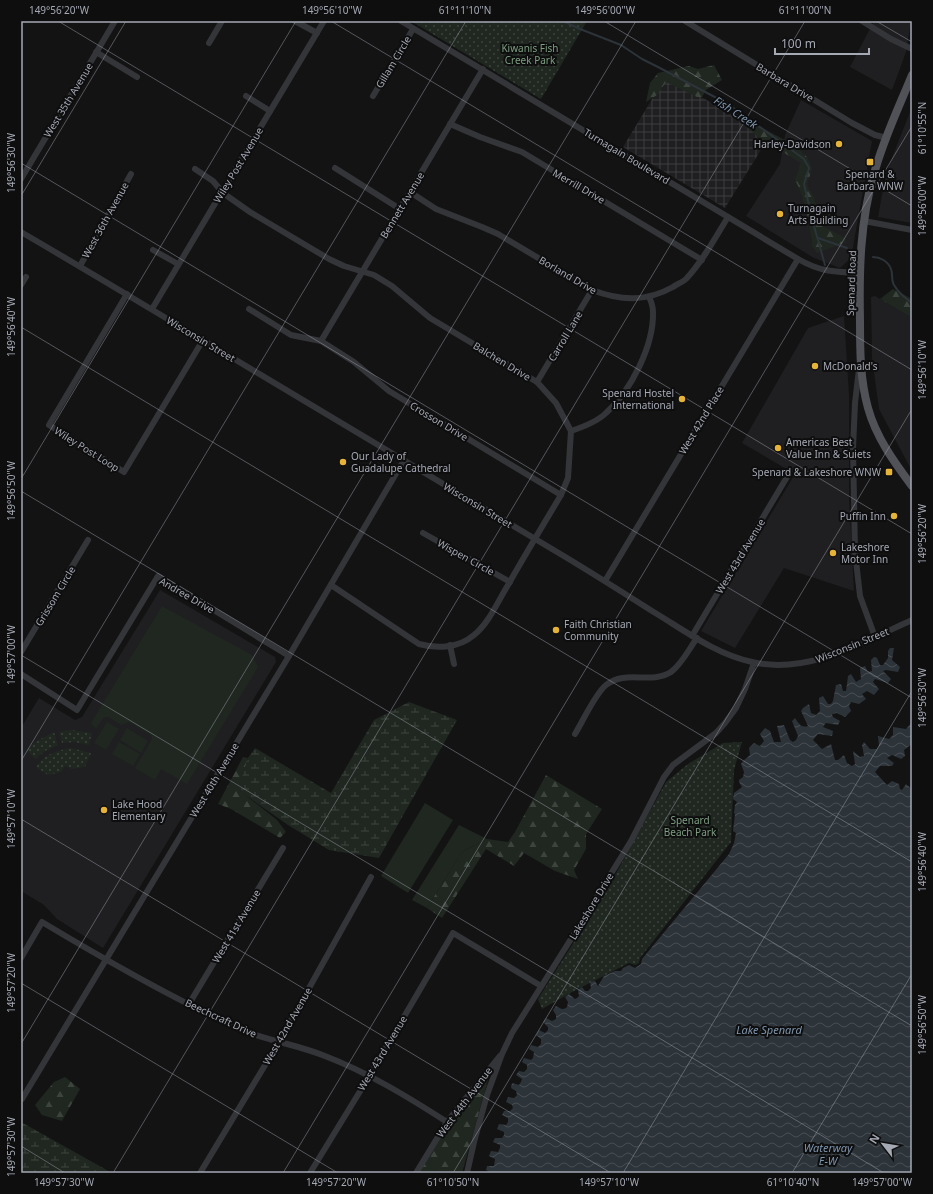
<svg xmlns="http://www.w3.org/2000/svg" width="933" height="1194" viewBox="0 0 933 1194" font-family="'Noto Sans',sans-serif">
<defs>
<pattern id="industrial-grid" width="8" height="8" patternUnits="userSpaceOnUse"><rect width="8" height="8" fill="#1f1f21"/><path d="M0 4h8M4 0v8" fill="none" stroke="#3d3d3f"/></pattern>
<pattern id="forest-firs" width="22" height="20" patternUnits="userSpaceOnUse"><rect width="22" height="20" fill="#1f2720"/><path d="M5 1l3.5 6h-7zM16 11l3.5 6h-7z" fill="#3d443e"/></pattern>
<pattern id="wetland-marsh" width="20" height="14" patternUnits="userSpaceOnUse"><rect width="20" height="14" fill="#1f2720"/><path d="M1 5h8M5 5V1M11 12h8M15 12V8" fill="none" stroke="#3d443e"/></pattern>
<pattern id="park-dots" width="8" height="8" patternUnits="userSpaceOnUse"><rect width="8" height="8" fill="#1f2720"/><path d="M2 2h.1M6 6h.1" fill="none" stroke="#3d443e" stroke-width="1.8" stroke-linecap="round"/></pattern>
<pattern id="water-waves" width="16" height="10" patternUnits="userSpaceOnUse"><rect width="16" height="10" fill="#2c3339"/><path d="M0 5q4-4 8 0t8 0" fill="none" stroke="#484e53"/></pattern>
</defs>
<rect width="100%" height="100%" fill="#131314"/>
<g fill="#1f1f21">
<polygon points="874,21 911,21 906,52 892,90 850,67"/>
<polygon points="801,100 872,141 851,258 840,268 814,258 746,216 780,164 785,135"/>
<polygon points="912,107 912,223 878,217 886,173"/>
<polygon points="875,296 912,318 912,471 879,409 872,358 871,297"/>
<polygon points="844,316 849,395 849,497 854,591 784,568 735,648 701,631 795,474 742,443 808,328"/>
<polygon points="160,590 275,657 276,662 103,948 57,919 44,905 21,891 21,728 39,698 75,720 82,717"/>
</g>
<polygon fill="url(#industrial-grid)" points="666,76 769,137 725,208 623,147"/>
<g fill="#1f2720">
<polygon points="162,606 252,655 258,667 187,784 161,769 155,780 135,768 152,739 151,735 129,722 121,725 108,717 104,717 96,729 91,723"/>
<polygon points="107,722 119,729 106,750 94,743"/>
<polygon points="127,728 148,741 141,753 120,740"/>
<polygon points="119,742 140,754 133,766 112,754"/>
<polygon points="425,803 453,820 408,893 381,876"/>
<polygon points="459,825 487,839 462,852 427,908 412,900"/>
</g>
<g fill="url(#forest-firs)">
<polygon points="714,65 722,80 706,90 702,97 697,97 666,82 657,95 646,102 650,83 658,73 689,66 698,69"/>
<path d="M733,112L794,145L808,158L812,169L807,184L809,189L814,198L821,225L845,238L846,242L817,253L812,246C813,238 810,232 809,224C806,208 803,194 795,180L801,163L758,137L735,117Z"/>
<polygon points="893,289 912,299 912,318 880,299"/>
<polygon points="243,757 248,758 239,790 277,820 286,832 280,838 231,809 218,804"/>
<polygon points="546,775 602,809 586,834 586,849 574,870 578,879 555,871 524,853 514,866 486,849 442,918 427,908 462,852 487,839 508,842 515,832"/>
<polygon points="65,1077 80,1089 62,1121 42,1115 35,1105 54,1082"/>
<polygon points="484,1080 488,1080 462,1173 416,1173 447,1122"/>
</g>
<g fill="url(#wetland-marsh)">
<polygon points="409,702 457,720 379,858 329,850 288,825 238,790 248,758 255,748 331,793 374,720"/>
<polygon points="21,1122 112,1173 21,1173"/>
</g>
<g fill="url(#park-dots)">
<polygon points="411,21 587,21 541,99"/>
<polygon points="71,730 92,733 89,745 74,742 62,743 59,732"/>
<polygon points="54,732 58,745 45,751 35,759 26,750 35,742"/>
<polygon points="742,742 734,770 731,842 640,958 639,963 635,965 629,963 574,991 542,1009 538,999 608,888 666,782 688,764 723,743"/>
<path d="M71,748L91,753L85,767L72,769L65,766L61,772L48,775L36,767C44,755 57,750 71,748Z"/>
</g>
<path fill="url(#water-waves)" d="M890,648H894L892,660L900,667L898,672L886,670L883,671L891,679L888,683L875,679L873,682L879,689L874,695L867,691L862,694L866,699L859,704L851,702L849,706L851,711L845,717L837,713L832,714L833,717L840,721L838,725L826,723L823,727L833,731L832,736L818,734L813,740L822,749L831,744L835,760H838L844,755L847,763L852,766L855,764L853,751L860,757L864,756L862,745L864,742L870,749H877L879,746L878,736L889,739L893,735V727L906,729L912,722V744L904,750L905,756L901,759L892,755L887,758L894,763L892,766H880L875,772L887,785L892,781L899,784L900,789L902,790L906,784L912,789V1173H492L486,1170L487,1166H494L495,1159L489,1156L491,1151L498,1152L500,1148V1145L493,1142L495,1138H502L504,1135V1132L497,1129L499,1124L506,1125L508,1122V1118L502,1115L504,1111H510L513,1108L512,1105L506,1102L508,1097L514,1098L517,1095L516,1091L511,1088L512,1083L519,1085L521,1082L522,1079L516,1075L519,1071L524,1072L527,1069V1065L522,1062L524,1058L531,1060L533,1058L534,1052L529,1049L531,1045L538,1047L541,1044V1039L536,1035L539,1030L545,1033L548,1030V1027L543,1022L546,1018L552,1021L556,1019V1015L553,1010L556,1006C560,1008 563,1011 567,1007L568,1002L565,997L569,994L575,999L577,998L579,996L578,990L582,987L585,991H588L591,988L590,982L595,981L598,986L604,976L615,971H621L623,968L629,965L635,968L641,964L642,959L729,854L734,843L736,833L733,831L735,814L734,813L735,805L737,802L733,799L734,793L742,787L739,782V780L743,777L744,772L741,764L743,761L750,755L749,748L754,743L760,746L764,741L760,734L765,728L770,731L774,742H781L777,726L784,725L790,740L793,742L796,740L798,736L792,721L795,718C799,724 801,728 808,726L801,711L803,708L809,704L811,713L816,715L820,711L819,698L823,696L828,704H831L833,701L836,685L841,684L843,691H846L848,676L851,674L856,682L861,679L860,668L865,666L868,672L872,671L871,660L874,657L877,658L880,665H883L888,658V651Z"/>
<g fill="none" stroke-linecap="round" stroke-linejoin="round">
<g stroke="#2c3339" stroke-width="2">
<polyline points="563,21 580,29 621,45 642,59 658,67 728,104 804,159 809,168 804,184 814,226 825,265"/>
<polyline points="818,238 847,248"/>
<path d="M873,257C880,257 888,261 891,269C893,274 891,280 894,285C898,292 905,298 912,303"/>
</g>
<g stroke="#343539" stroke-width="6">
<polyline points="295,21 317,33"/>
<path d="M401,21L798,259C821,272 833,272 860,273"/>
<polyline points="685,21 852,123 875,135 887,138"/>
<polyline points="862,21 891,39 912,49"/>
<polyline points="209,43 222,21"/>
<polyline points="96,52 137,77"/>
<polyline points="246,96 270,111"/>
<polyline points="373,96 413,29"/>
<polyline points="450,124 480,137 522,152 702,260"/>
<polyline points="335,168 400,209"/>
<path d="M195,169L213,181L223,193L250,212L329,259L344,266L374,275L392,286L430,318L537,382L556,403L571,431L568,478L561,495C543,525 525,555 508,585C498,601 489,623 474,635C459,648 437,649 419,644L331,585"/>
<polyline points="21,179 115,21"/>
<path d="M410,192L436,209L482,227L498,234L592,290C621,301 646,302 673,287C677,284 683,282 686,279C703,261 715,238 728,217"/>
<polyline points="864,221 912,230"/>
<path d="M21,232C83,268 144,305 206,342C321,411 436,480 552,549C586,569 619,590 652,611C684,630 715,654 752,662C808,675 863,642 912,620"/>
<polyline points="153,250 178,264"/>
<polyline points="80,266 131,174"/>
<polyline points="21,285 26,277"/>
<polyline points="127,294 49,425 124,472 203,340"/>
<polyline points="152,309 324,21"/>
<polyline points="249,309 291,335 321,341 354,362 389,391 561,495"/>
<polyline points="321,341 483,69"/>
<polyline points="859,369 855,403 853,448 855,552 860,596 875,637"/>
<polyline points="537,382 592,290"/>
<path d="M571,431C583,427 597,422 606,413C631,391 654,345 653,312C653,307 651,301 649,297"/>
<polyline points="423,533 510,582"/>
<polyline points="605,581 798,259"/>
<polyline points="692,636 787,477"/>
<polyline points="450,645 454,664"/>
<polyline points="21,652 88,540"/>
<polyline points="21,674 77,710 158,576 289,656"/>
<path d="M575,734C583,721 595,694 606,685C626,669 650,685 671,672C682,664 689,649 697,638"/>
<path d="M21,958L42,922C107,961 173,999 242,1030C269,1041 298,1045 325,1056C369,1073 408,1097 447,1122"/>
<polyline points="189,1004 283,848"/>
<polyline points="22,1099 289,656 404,460"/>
<polyline points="200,1173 279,1042 371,877"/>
<polyline points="310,1173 370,1075 453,933 541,986"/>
<polyline points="416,1173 447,1122 500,1056"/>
<polyline points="467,1173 474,1142 487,1095 502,1054 512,1033 576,931 631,841 664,777 673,765 716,733 725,723 736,708 745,689 754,663"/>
</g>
<path stroke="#505258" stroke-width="8" d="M912,75C899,107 883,140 874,174C860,221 859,271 860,321C860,350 860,379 868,408C876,437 894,462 912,486"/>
</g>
<path fill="none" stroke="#a5a9b4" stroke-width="1" stroke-opacity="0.45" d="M58,21L912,534M331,21L912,370M604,21L912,206M876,21L912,42M21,163L912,698M21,196L126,21M21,327L912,862M21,479L296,21M21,491L912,1026M21,655L884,1173M21,761L466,21M21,819L611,1173M21,983L338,1173M21,1044L636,21M21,1146L65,1173M113,1173L805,21M283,1173L912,126M453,1173L912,409M623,1173L912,691M792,1173L912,974"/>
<g fill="#e6b339" stroke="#0e0e0f" stroke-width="1.5">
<circle cx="839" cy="144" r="4"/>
<rect x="866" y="158" width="8" height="8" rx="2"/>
<circle cx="780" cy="214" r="4"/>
<circle cx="815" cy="366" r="4"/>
<circle cx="682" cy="399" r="4"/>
<circle cx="778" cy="448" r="4"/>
<circle cx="343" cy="462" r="4"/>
<rect x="885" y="468" width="8" height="8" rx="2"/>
<circle cx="894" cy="516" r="4"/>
<circle cx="833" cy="553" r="4"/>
<circle cx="556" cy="630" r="4"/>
<circle cx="104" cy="810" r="4"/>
</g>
<g text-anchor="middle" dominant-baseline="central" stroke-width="4" stroke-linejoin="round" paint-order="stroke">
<g font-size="10" fill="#7d9e81" stroke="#0e0e0f">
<text x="530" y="48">Kiwanis Fish<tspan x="530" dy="12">Creek Park</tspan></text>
<text x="690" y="820">Spenard<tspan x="690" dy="12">Beach Park</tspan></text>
</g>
<g font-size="10" fill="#a5a9b4" stroke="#0e0e0f">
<text transform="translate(393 62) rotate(-59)">Gillam Circle</text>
<text transform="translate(785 82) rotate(31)">Barbara Drive</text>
<text transform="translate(68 100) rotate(-59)">West 35th Avenue</text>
<text transform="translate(627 156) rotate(31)">Turnagain Boulevard</text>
<text transform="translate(238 165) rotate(-59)">Wiley Post Avenue</text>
<text transform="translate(579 186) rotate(30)">Merrill Drive</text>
<text transform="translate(402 205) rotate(-59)">Bennett Avenue</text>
<text transform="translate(105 220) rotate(-61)">West 36th Avenue</text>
<text transform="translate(568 275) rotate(30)">Borland Drive</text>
<text transform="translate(851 283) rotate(-88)">Spenard Road</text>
<text transform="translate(565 336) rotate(-59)">Carroll Lane</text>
<text transform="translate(201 339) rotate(31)">Wisconsin Street</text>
<text transform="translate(502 361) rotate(31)">Balchen Drive</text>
<text transform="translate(701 420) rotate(-59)">West 42nd Place</text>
<text transform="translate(439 421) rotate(31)">Crosson Drive</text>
<text transform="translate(87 449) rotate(32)">Wiley Post Loop</text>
<text transform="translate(478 505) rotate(31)">Wisconsin Street</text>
<text transform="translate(740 556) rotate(-59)">West 43rd Avenue</text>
<text transform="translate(466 557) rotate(29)">Wispen Circle</text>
<text transform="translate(187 595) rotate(30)">Andree Drive</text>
<text transform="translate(55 596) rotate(-59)">Grissom Circle</text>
<text transform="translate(852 645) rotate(-22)">Wisconsin Street</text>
<text transform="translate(214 780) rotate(-59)">West 40th Avenue</text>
<text transform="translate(591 906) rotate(-59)">Lakeshore Drive</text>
<text transform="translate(236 926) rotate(-59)">West 41st Avenue</text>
<text transform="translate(221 1018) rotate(25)">Beechcraft Drive</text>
<text transform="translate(287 1026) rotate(-60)">West 42nd Avenue</text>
<text transform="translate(382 1053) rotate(-59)">West 43rd Avenue</text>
<text transform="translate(464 1102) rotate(-53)">West 44th Avenue</text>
</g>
<g font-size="10" fill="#a5a9b4" stroke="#0e0e0f" text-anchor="start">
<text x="831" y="144" text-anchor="end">Harley-Davidson</text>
<text x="870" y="174" text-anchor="middle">Spenard &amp;<tspan x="870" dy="12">Barbara WNW</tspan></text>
<text x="788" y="208">Turnagain<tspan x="788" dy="12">Arts Building</tspan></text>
<text x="823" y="366">McDonald's</text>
<text x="674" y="393" text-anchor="end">Spenard Hostel<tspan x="674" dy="12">International</tspan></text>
<text x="786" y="442">Americas Best<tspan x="786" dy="12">Value Inn &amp; Suiets</tspan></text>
<text x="351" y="456">Our Lady of<tspan x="351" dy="12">Guadalupe Cathedral</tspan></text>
<text x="881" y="472" text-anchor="end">Spenard &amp; Lakeshore WNW</text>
<text x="886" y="516" text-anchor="end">Puffin Inn</text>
<text x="841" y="547">Lakeshore<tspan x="841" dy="12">Motor Inn</tspan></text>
<text x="564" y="624">Faith Christian<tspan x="564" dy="12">Community</tspan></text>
<text x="112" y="804">Lake Hood<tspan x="112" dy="12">Elementary</tspan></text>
</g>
<g font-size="11" font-style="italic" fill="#7e95ad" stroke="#0e0e0f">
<text transform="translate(736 112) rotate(33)">Fish Creek</text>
<text x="769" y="1029">Lake Spenard</text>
<text x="828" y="1147">Waterway<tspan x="828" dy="13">E-W</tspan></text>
</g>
</g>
<rect width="933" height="1194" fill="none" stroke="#0e0e0f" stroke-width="44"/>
<g transform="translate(883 1144) rotate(301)" stroke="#0e0e0f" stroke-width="3" paint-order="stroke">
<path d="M0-3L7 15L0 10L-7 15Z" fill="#a5a9b4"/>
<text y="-6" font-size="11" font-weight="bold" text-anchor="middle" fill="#a5a9b4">N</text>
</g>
<path d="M775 48v6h94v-6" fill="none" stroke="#a5a9b4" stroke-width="2"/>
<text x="781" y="48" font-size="12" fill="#a5a9b4" stroke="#0e0e0f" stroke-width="3" paint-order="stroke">100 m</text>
<rect x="22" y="22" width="889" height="1150" fill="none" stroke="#a5a9b4" stroke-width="1.5"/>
<g font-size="10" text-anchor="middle" fill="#a5a9b4">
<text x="59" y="14">149°56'20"W</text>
<text x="332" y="14">149°56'10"W</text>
<text x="465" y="14">61°11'10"N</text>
<text x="605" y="14">149°56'00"W</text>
<text x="805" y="14">61°11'00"N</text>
<text transform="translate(922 128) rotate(-90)" y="4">61°10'55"N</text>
<text transform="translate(11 163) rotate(-90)" y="4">149°56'30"W</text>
<text transform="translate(922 206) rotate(-90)" y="4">149°56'00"W</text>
<text transform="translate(11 327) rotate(-90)" y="4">149°56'40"W</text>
<text transform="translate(922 370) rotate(-90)" y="4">149°56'10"W</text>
<text transform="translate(11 491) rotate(-90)" y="4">149°56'50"W</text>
<text transform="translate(922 534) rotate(-90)" y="4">149°56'20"W</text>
<text transform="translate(11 655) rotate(-90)" y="4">149°57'00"W</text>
<text transform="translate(922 698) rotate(-90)" y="4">149°56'30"W</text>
<text transform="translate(11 819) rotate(-90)" y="4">149°57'10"W</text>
<text transform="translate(922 862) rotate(-90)" y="4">149°56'40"W</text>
<text transform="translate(11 983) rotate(-90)" y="4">149°57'20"W</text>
<text transform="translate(922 1025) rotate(-90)" y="4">149°56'50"W</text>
<text transform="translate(11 1147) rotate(-90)" y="4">149°57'30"W</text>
<text x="64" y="1186">149°57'30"W</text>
<text x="336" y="1186">149°57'20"W</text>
<text x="453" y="1186">61°10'50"N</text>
<text x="609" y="1186">149°57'10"W</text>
<text x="793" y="1186">61°10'40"N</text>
<text x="882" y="1186">149°57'00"W</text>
</g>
</svg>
